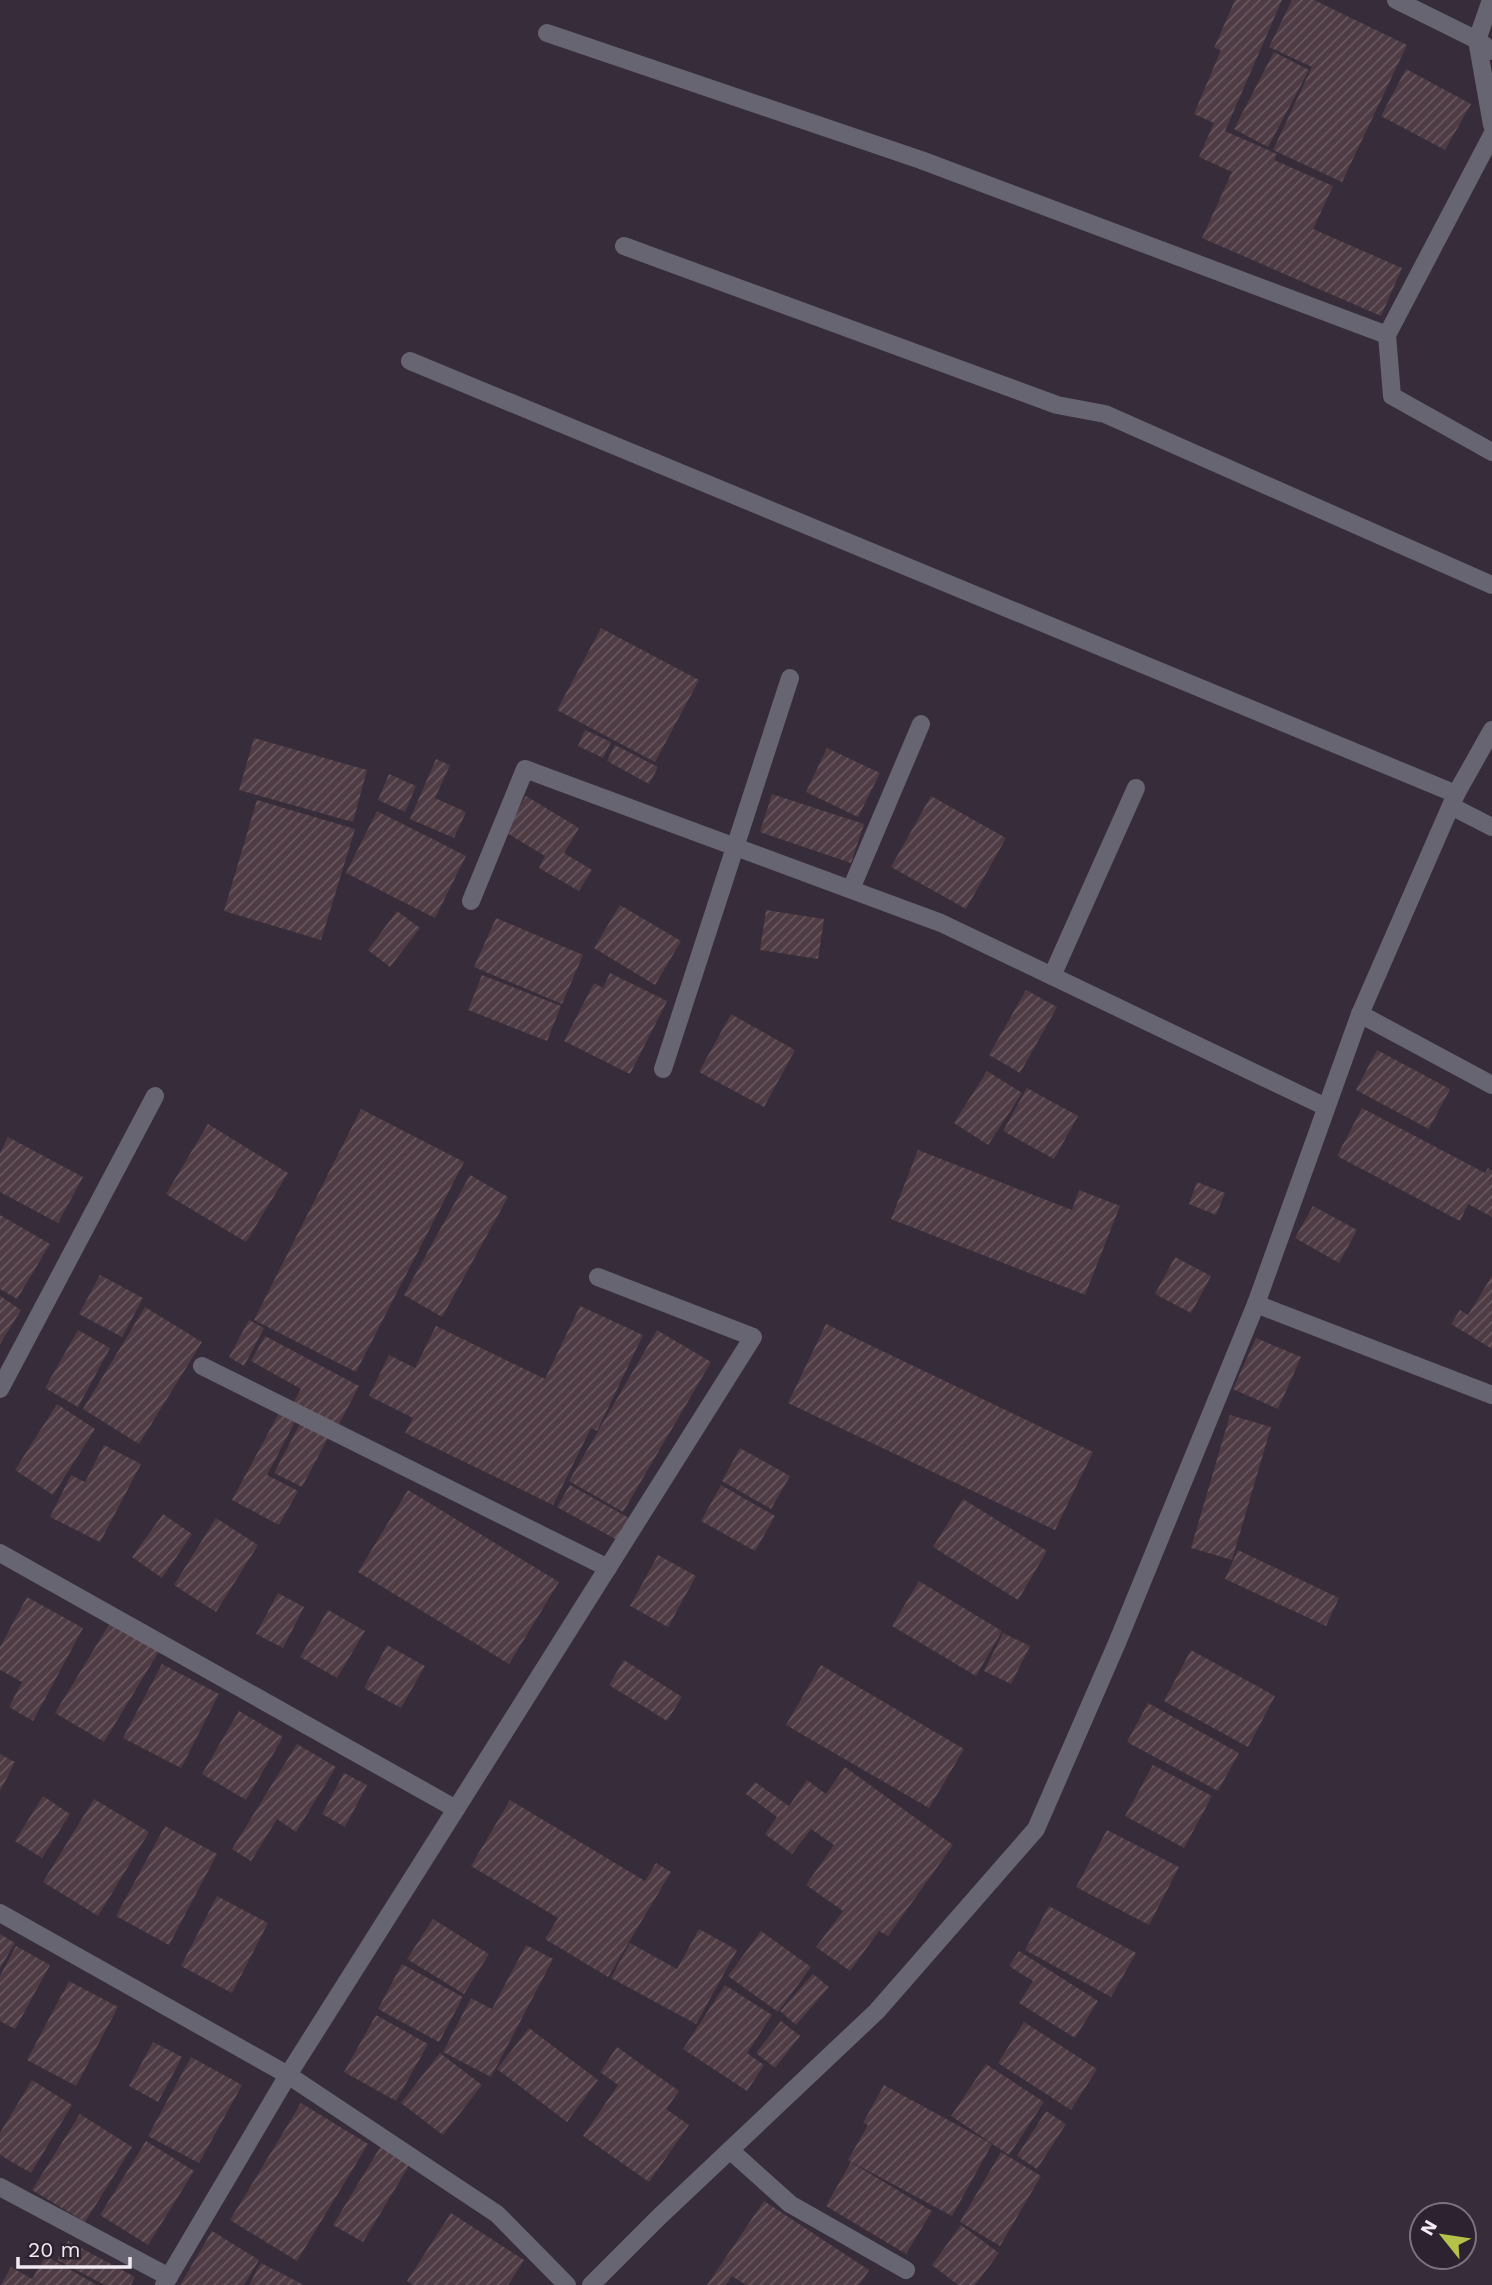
<svg xmlns="http://www.w3.org/2000/svg" width="1492" height="2285" viewBox="0 0 1492 2285" font-family="'Work Sans',sans-serif">
<defs>
<pattern id="building-hatch" width="6" height="6" patternUnits="userSpaceOnUse" patternTransform="scale(1.75)"><rect width="6" height="6" fill="#4e3b43"/><path d="M-1 1l2-2M0 6l6-6M5 7l2-2" fill="none" stroke="#68585f"/></pattern>
</defs>
<rect width="100%" height="100%" fill="#372c39"/>
<g fill="url(#building-hatch)">
<polygon points="1235,0 1282,0 1225,131 1277,154 1274,160 1333,186 1313,229 1402,268 1381,316 1202,238 1232,172 1199,157 1214,123 1194,114 1221,50 1214,48"/>
<polygon points="1292,0 1314,0 1407,45 1342,182 1273,150 1312,67 1269,47"/>
<polygon points="1274,52 1309,70 1268,147 1234,129"/>
<polygon points="1406,69 1471,104 1445,150 1381,116"/>
<polygon points="601,628 699,680 655,762 557,710"/>
<polygon points="585,730 611,742 603,758 578,746"/>
<polygon points="254,738 367,770 353,822 239,790"/>
<polygon points="615,745 658,767 649,784 607,761"/>
<polygon points="827,748 880,773 858,817 806,792"/>
<polygon points="436,759 450,765 435,798 466,812 454,838 410,819"/>
<polygon points="389,774 416,786 405,812 378,800"/>
<polygon points="772,794 864,824 851,863 760,832"/>
<polygon points="526,796 579,828 564,853 592,870 579,891 539,868 545,856 505,832"/>
<polygon points="931,796 1006,838 966,909 891,867"/>
<polygon points="257,800 355,829 321,940 224,911"/>
<polygon points="377,811 466,856 435,918 346,873"/>
<polygon points="620,905 681,941 655,985 594,948"/>
<polygon points="766,910 824,919 818,959 760,950"/>
<polygon points="397,911 420,928 390,967 368,950"/>
<polygon points="496,918 583,955 562,1004 474,967"/>
<polygon points="610,973 667,1001 630,1074 564,1041 594,983 603,988"/>
<polygon points="482,975 561,1006 547,1041 468,1010"/>
<polygon points="1026,990 1057,1007 1020,1073 989,1055"/>
<polygon points="731,1014 795,1050 764,1107 699,1072"/>
<polygon points="1377,1050 1450,1089 1429,1129 1356,1090"/>
<polygon points="987,1071 1022,1093 988,1145 954,1123"/>
<polygon points="1027,1088 1078,1116 1054,1159 1003,1131"/>
<polygon points="1362,1108 1485,1173 1488,1168 1492,1171 1492,1217 1468,1204 1460,1221 1337,1156"/>
<polygon points="361,1109 464,1162 356,1372 254,1320"/>
<polygon points="208,1124 288,1173 246,1242 166,1194"/>
<polygon points="8,1137 83,1177 58,1223 0,1192 0,1153"/>
<polygon points="918,1150 1072,1210 1079,1190 1120,1206 1085,1295 891,1219"/>
<polygon points="470,1175 508,1197 442,1317 404,1295"/>
<polygon points="1197,1182 1225,1193 1216,1215 1189,1204"/>
<polygon points="1313,1206 1357,1230 1339,1263 1295,1238"/>
<polygon points="0,1215 50,1244 17,1299 0,1289"/>
<polygon points="1175,1257 1211,1276 1191,1313 1155,1294"/>
<polygon points="100,1275 143,1298 122,1337 79,1314"/>
<polygon points="1492,1276 1492,1349 1451,1324 1460,1310 1468,1315"/>
<polygon points="0,1296 21,1310 0,1344"/>
<polygon points="580,1306 643,1335 597,1431 591,1428 553,1505 405,1433 413,1418 369,1396 389,1355 415,1368 436,1326 545,1379"/>
<polygon points="145,1307 202,1342 139,1444 83,1409"/>
<polygon points="249,1320 264,1328 244,1366 229,1357"/>
<polygon points="826,1324 1093,1452 1055,1530 788,1403"/>
<polygon points="78,1330 110,1348 78,1407 45,1388"/>
<polygon points="657,1330 711,1362 623,1512 569,1481"/>
<polygon points="265,1336 359,1386 338,1426 293,1403 301,1389 251,1361"/>
<polygon points="1256,1338 1301,1357 1278,1409 1233,1389"/>
<polygon points="57,1404 95,1429 53,1495 15,1470"/>
<polygon points="279,1413 295,1422 267,1475 298,1491 279,1525 232,1500"/>
<polygon points="1230,1415 1271,1427 1232,1560 1191,1548"/>
<polygon points="302,1420 330,1434 302,1487 274,1473"/>
<polygon points="104,1445 141,1464 100,1542 50,1517 71,1475 85,1482"/>
<polygon points="740,1448 790,1476 771,1509 722,1481"/>
<polygon points="570,1485 629,1518 617,1540 557,1507"/>
<polygon points="721,1485 775,1516 755,1551 701,1521"/>
<polygon points="408,1490 559,1582 509,1664 358,1572"/>
<polygon points="963,1499 1047,1551 1018,1600 933,1547"/>
<polygon points="163,1514 192,1534 162,1578 132,1557"/>
<polygon points="216,1518 258,1545 216,1612 174,1585"/>
<polygon points="1238,1550 1339,1598 1326,1626 1225,1579"/>
<polygon points="658,1555 696,1576 668,1627 630,1606"/>
<polygon points="919,1581 1002,1631 976,1676 892,1626"/>
<polygon points="278,1593 304,1607 283,1648 256,1634"/>
<polygon points="27,1597 83,1628 33,1721 9,1707 22,1682 0,1670 0,1647"/>
<polygon points="328,1610 365,1631 337,1678 300,1657"/>
<polygon points="113,1618 161,1648 104,1742 55,1713"/>
<polygon points="1003,1633 1030,1646 1011,1684 984,1671"/>
<polygon points="387,1645 425,1666 401,1708 364,1688"/>
<polygon points="1191,1650 1275,1696 1248,1747 1164,1701"/>
<polygon points="624,1660 682,1697 667,1721 609,1685"/>
<polygon points="162,1664 219,1694 181,1768 123,1738"/>
<polygon points="821,1665 964,1749 929,1808 786,1725"/>
<polygon points="1148,1703 1239,1753 1218,1791 1127,1742"/>
<polygon points="239,1711 283,1737 246,1800 202,1774"/>
<polygon points="297,1744 336,1767 296,1832 277,1819 251,1861 232,1849"/>
<polygon points="0,1754 15,1762 0,1791"/>
<polygon points="1153,1765 1212,1796 1184,1848 1125,1816"/>
<polygon points="845,1767 953,1845 888,1936 879,1931 850,1971 816,1947 843,1911 806,1885 834,1845 811,1829 792,1854 765,1834 777,1817 746,1794 755,1782 789,1806 807,1780 826,1794"/>
<polygon points="344,1773 367,1785 345,1827 322,1814"/>
<polygon points="43,1796 70,1814 42,1858 15,1841"/>
<polygon points="94,1799 149,1832 98,1916 43,1882"/>
<polygon points="510,1800 645,1881 656,1863 671,1872 608,1977 545,1939 558,1918 471,1866"/>
<polygon points="165,1826 217,1854 169,1945 116,1916"/>
<polygon points="1107,1830 1179,1867 1149,1925 1076,1887"/>
<polygon points="217,1896 268,1923 232,1993 181,1966"/>
<polygon points="1049,1906 1136,1953 1111,1997 1025,1950"/>
<polygon points="433,1919 489,1954 464,1994 407,1959"/>
<polygon points="699,1929 737,1950 696,2024 611,1978 630,1943 677,1969"/>
<polygon points="761,1931 811,1967 778,2012 728,1976"/>
<polygon points="0,1934 15,1943 0,1968"/>
<polygon points="526,1945 553,1959 491,2077 443,2052 471,1998 492,2009"/>
<polygon points="16,1946 50,1965 15,2029 0,2021 0,1976"/>
<polygon points="1019,1951 1098,2001 1075,2038 1019,2003 1033,1981 1009,1966"/>
<polygon points="402,1964 463,1997 439,2042 378,2009"/>
<polygon points="813,1974 829,1987 796,2025 780,2011"/>
<polygon points="69,1981 118,2007 76,2086 27,2060"/>
<polygon points="725,1985 772,2015 747,2053 764,2065 747,2091 683,2049"/>
<polygon points="376,2015 428,2044 396,2101 344,2072"/>
<polygon points="781,2021 800,2036 775,2068 756,2053"/>
<polygon points="1024,2022 1097,2069 1071,2110 998,2063"/>
<polygon points="529,2028 598,2080 567,2122 497,2069"/>
<polygon points="153,2042 182,2057 158,2102 129,2086"/>
<polygon points="617,2047 679,2091 666,2109 689,2125 649,2182 583,2136 618,2085 600,2072"/>
<polygon points="440,2053 482,2085 443,2135 401,2103"/>
<polygon points="191,2057 242,2085 199,2163 148,2136"/>
<polygon points="986,2064 1044,2102 1009,2155 951,2116"/>
<polygon points="32,2080 72,2105 31,2173 0,2155 0,2133"/>
<polygon points="884,2085 992,2144 952,2216 848,2160 868,2125 863,2123"/>
<polygon points="301,2103 368,2144 297,2261 230,2220"/>
<polygon points="1046,2111 1066,2124 1037,2169 1017,2156"/>
<polygon points="80,2114 132,2147 85,2222 32,2190"/>
<polygon points="146,2141 194,2171 148,2245 100,2215"/>
<polygon points="381,2146 410,2164 363,2242 333,2225"/>
<polygon points="1001,2152 1041,2176 1000,2246 960,2222"/>
<polygon points="851,2162 932,2211 906,2254 826,2206"/>
<polygon points="764,2201 869,2270 859,2285 746,2285 732,2276 726,2285 707,2285"/>
<polygon points="451,2213 524,2260 508,2285 413,2285 407,2281"/>
<polygon points="961,2225 999,2253 975,2285 958,2285 932,2265"/>
<polygon points="212,2231 259,2260 244,2285 180,2285"/>
<polygon points="68,2241 135,2277 131,2285 105,2285 57,2260"/>
<polygon points="46,2256 97,2285 1,2285 11,2267 32,2279"/>
<polygon points="261,2263 304,2285 249,2285"/>
</g>
<g fill="none" stroke-linecap="round" stroke-linejoin="round">
<g stroke="#676572" stroke-width="18">
<polyline points="1396,0 1477,40 1492,125"/>
<polyline points="1491,0 1477,40 1492,51"/>
<polyline points="547,33 921,160 1387,335"/>
<polyline points="1492,135 1387,335 1392,396 1492,452"/>
<polyline points="624,246 1057,405 1105,414 1492,585"/>
<polyline points="410,361 1456,794"/>
<polyline points="1451,806 1492,827"/>
<polyline points="851,889 921,724"/>
<polyline points="471,901 525,769 941,923 1326,1107"/>
<polyline points="1052,976 1136,788"/>
<polyline points="1360,1014 1492,1085"/>
<polyline points="663,1069 790,678"/>
<polyline points="1256,1304 1492,1395"/>
<polyline points="202,1366 608,1568"/>
<polyline points="0,1389 155,1096"/>
<polyline points="0,1553 456,1809 288,2075 164,2285"/>
<polyline points="456,1809 753,1337 598,1277"/>
<polyline points="0,1913 288,2075 497,2214 567,2285"/>
<polyline points="730,2150 790,2204 906,2270"/>
<polyline points="0,2187 169,2277"/>
<polyline points="591,2285 659,2217 877,2011 1036,1829 1117,1643 1256,1304 1360,1014 1456,794 1492,730"/>
</g>
</g>
<g transform="translate(1443 2236) rotate(300)"><circle r="33" fill="#2d222f" stroke="#7b727d" stroke-width="2"/>
<path d="M0-5L12 26L0 18L-12 26Z" fill="#b4c24a"/>
<text y="-10" font-size="19" font-weight="bold" text-anchor="middle" fill="#f1eaf2">N</text>
</g>
<path d="M18 2257v10h112v-10" fill="none" stroke="#f1eaf2" stroke-width="3.5"/>
<text x="28" y="2257" font-size="21" fill="#f1eaf2" stroke="#2d222f" stroke-width="5" paint-order="stroke">20 m</text>
</svg>
